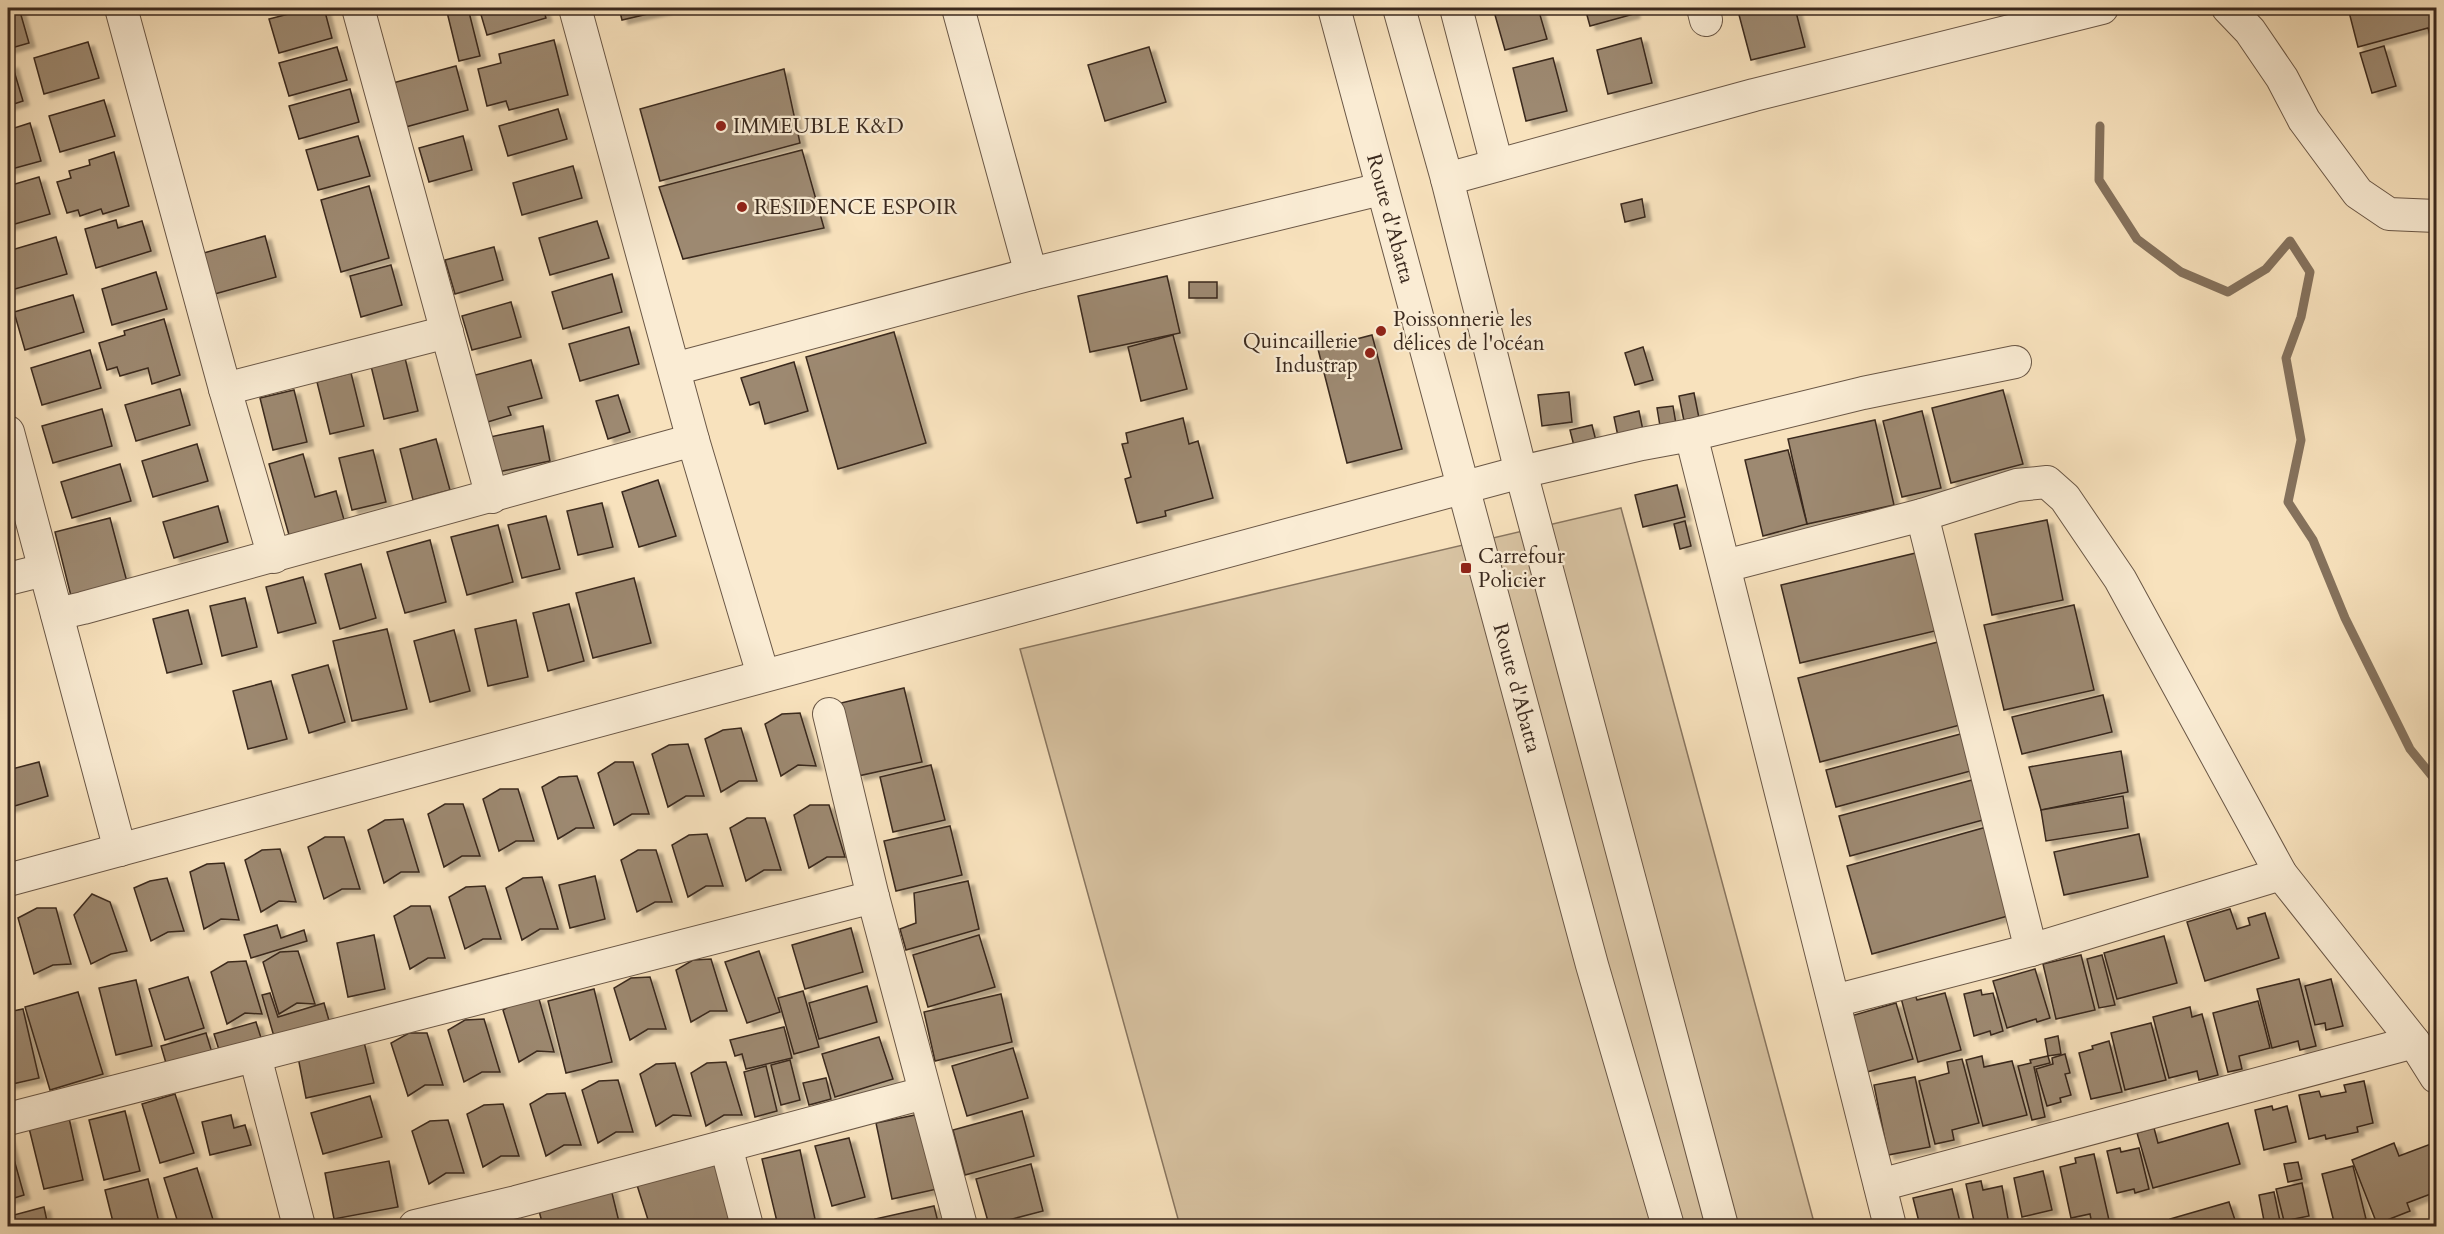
<svg xmlns="http://www.w3.org/2000/svg" width="2444" height="1234" viewBox="0 0 2444 1234" font-family="Cardo,serif">
<defs>
<filter id="shadow"><feDropShadow dx="6" dy="4" stdDeviation="1.5" flood-color="#0004"/></filter>
</defs>
<rect width="100%" height="100%" fill="#f8e2bd"/>
<filter id="stains"><feTurbulence type="fractalNoise" baseFrequency=".00333" numOctaves="4"/><feColorMatrix values="0 0 0 0 .2 0 0 0 0 .09 0 0 0 0 .02 0 0 0 .5 -.17"/></filter>
<radialGradient id="worn" r=".72"><stop offset=".6" stop-color="#630" stop-opacity="0"/><stop offset="1" stop-color="#630" stop-opacity=".3"/></radialGradient>
<polygon fill="#d8c3a2" stroke="#897660" stroke-width="1.5" points="1621,508 1815,1226 1180,1226 1020,649"/>
<g fill="none" stroke-linecap="round" stroke-linejoin="round">
<polyline stroke="#85725d" stroke-width="9" points="2100,126 2099,180 2137,239 2181,272 2228,292 2266,269 2290,241 2310,272 2301,317 2286,358 2301,440 2288,502 2313,540 2345,618 2410,749 2436,781"/>
</g>
<g fill="#9d8971" stroke="#3a291e" stroke-width="1.5" filter="url(#shadow)">
<polygon points="8,8 19,8 29,43 8,49"/>
<polygon points="312,8 324,8 332,38 279,53 269,19"/>
<polygon points="446,8 468,8 480,56 459,61"/>
<polygon points="479,8 543,8 546,18 487,35"/>
<polygon points="619,8 664,8 665,10 622,20"/>
<polygon points="1493,8 1538,8 1547,39 1505,50"/>
<polygon points="1585,8 1633,8 1634,14 1590,26"/>
<polygon points="1753,8 1795,8 1805,47 1751,60 1738,11"/>
<polygon points="2348,8 2436,8 2436,41 2432,42 2428,28 2358,47"/>
<polygon points="1641,38 1652,83 1608,94 1597,50"/>
<polygon points="554,40 568,95 509,110 506,101 487,106 478,69 501,63 499,54"/>
<polygon points="88,42 99,78 44,94 34,58"/>
<polygon points="2384,46 2396,86 2372,93 2360,53"/>
<polygon points="337,47 347,80 289,96 279,63"/>
<polygon points="1149,47 1166,102 1105,121 1088,65"/>
<polygon points="1553,58 1567,111 1526,121 1513,68"/>
<polygon points="12,64 23,101 8,106 8,66"/>
<polygon points="456,66 468,110 402,128 389,84"/>
<polygon points="784,69 800,143 660,181 640,109"/>
<polygon points="350,89 359,122 299,139 289,106"/>
<polygon points="104,100 115,136 60,152 49,116"/>
<polygon points="558,109 567,139 508,156 499,126"/>
<polygon points="30,123 41,161 8,170 8,130"/>
<polygon points="358,136 370,176 318,190 306,150"/>
<polygon points="463,136 472,170 429,182 419,148"/>
<polygon points="802,150 824,228 683,259 659,187"/>
<polygon points="114,152 129,206 103,214 101,209 80,216 78,210 67,213 57,182 71,178 69,171 90,165 89,160"/>
<polygon points="573,166 582,198 522,215 513,183"/>
<polygon points="39,177 50,214 8,226 8,186"/>
<polygon points="369,186 389,258 341,272 321,200"/>
<polygon points="1642,199 1645,217 1625,222 1621,204"/>
<polygon points="116,220 118,228 142,221 151,251 96,268 85,229"/>
<polygon points="597,221 609,258 550,275 539,238"/>
<polygon points="265,236 276,277 211,295 200,254"/>
<polygon points="56,237 67,274 8,291 8,251"/>
<polygon points="494,247 503,280 455,294 445,260"/>
<polygon points="391,265 402,305 361,317 350,276"/>
<polygon points="156,272 167,309 112,325 102,289"/>
<polygon points="612,274 622,312 563,329 552,292"/>
<polygon points="1167,276 1180,333 1090,352 1078,296"/>
<rect x="1189" y="282" width="28" height="16"/>
<polygon points="73,295 84,332 25,350 14,312"/>
<polygon points="511,302 521,337 472,350 462,316"/>
<polygon points="164,319 180,375 152,384 148,368 120,376 117,367 107,370 99,343 125,335 124,331"/>
<polygon points="629,327 639,364 580,381 569,344"/>
<polygon points="894,332 926,443 838,469 806,357"/>
<polygon points="1173,335 1187,389 1141,401 1128,347"/>
<polygon points="1372,335 1402,449 1347,463 1318,349"/>
<polygon points="1643,347 1653,380 1635,385 1625,353"/>
<polygon points="90,350 101,388 42,405 31,368"/>
<polygon points="405,358 418,411 384,419 371,366"/>
<polygon points="531,360 542,398 508,407 511,415 481,424 468,377"/>
<polygon points="794,362 808,411 765,424 759,402 750,405 741,378"/>
<polygon points="351,373 364,426 330,434 317,382"/>
<polygon points="180,389 190,425 136,441 125,405"/>
<polygon points="294,390 307,442 273,450 260,398"/>
<polygon points="2003,390 2023,464 1951,483 1932,408"/>
<polygon points="1569,392 1572,422 1542,426 1538,395"/>
<polygon points="1694,393 1699,418 1684,421 1679,396"/>
<polygon points="618,395 630,432 608,439 596,401"/>
<polygon points="1673,406 1677,430 1661,432 1657,408"/>
<polygon points="102,409 112,446 53,463 42,426"/>
<polygon points="1639,411 1645,440 1620,446 1614,417"/>
<polygon points="1922,411 1941,488 1902,497 1883,421"/>
<polygon points="1183,418 1189,444 1198,441 1213,498 1165,511 1166,516 1137,523 1125,479 1131,477 1122,444 1128,443 1126,433"/>
<polygon points="1875,420 1894,505 1807,524 1788,439"/>
<polygon points="1592,425 1598,449 1576,454 1570,430"/>
<polygon points="543,426 550,461 498,472 490,437"/>
<polygon points="436,439 450,490 413,500 400,449"/>
<polygon points="197,444 208,481 153,497 142,461"/>
<polygon points="373,450 386,502 352,510 339,458"/>
<polygon points="1788,450 1807,524 1763,536 1745,460"/>
<polygon points="303,454 315,497 336,491 346,527 291,542 269,464"/>
<polygon points="120,464 131,501 72,518 61,482"/>
<polygon points="658,480 676,536 639,547 622,492"/>
<polygon points="1677,485 1685,517 1643,527 1635,495"/>
<polygon points="602,503 613,547 578,555 567,511"/>
<polygon points="218,506 228,542 174,558 163,522"/>
<polygon points="546,516 560,569 522,578 508,525"/>
<polygon points="110,518 127,582 71,596 55,532"/>
<polygon points="2047,520 2063,600 1992,615 1975,534"/>
<polygon points="1685,521 1691,546 1680,549 1674,524"/>
<polygon points="498,525 513,582 467,595 451,537"/>
<polygon points="430,540 446,602 405,613 387,552"/>
<polygon points="1920,552 1939,630 1800,663 1781,585"/>
<polygon points="361,564 376,618 340,629 325,574"/>
<polygon points="303,577 316,623 278,633 266,587"/>
<polygon points="634,578 651,643 593,658 576,593"/>
<polygon points="245,598 257,647 222,656 210,606"/>
<polygon points="569,604 584,661 548,671 533,613"/>
<polygon points="2074,605 2094,690 2004,710 1984,625"/>
<polygon points="188,610 202,664 167,673 153,619"/>
<polygon points="516,620 528,677 488,686 475,629"/>
<polygon points="387,629 407,709 352,721 333,641"/>
<polygon points="454,630 470,691 430,702 414,641"/>
<polygon points="1938,642 1960,725 1820,762 1798,678"/>
<polygon points="328,665 345,722 309,733 292,675"/>
<polygon points="271,681 287,739 248,749 233,691"/>
<polygon points="904,688 922,762 858,776 841,703"/>
<polygon points="2103,695 2112,732 2022,754 2012,717"/>
<polygon points="800,713 816,766 798,765 781,776 765,724 782,714"/>
<polygon points="741,728 757,781 739,781 721,792 705,739 723,730"/>
<polygon points="1968,732 1978,769 1836,807 1826,770"/>
<polygon points="688,744 704,796 686,796 668,807 652,754 669,745"/>
<polygon points="2121,751 2128,792 2041,810 2029,767"/>
<polygon points="39,762 48,796 8,808 8,770"/>
<polygon points="615,762 633,762 649,814 632,814 614,825 598,773"/>
<polygon points="931,765 945,820 893,832 880,777"/>
<polygon points="577,776 594,828 576,828 558,839 542,787 559,777"/>
<polygon points="1972,780 1983,820 1850,856 1839,816"/>
<polygon points="500,789 518,789 534,841 516,841 499,851 483,799"/>
<polygon points="2123,796 2128,828 2046,841 2041,810"/>
<polygon points="445,804 463,804 480,856 462,856 444,867 428,814"/>
<polygon points="810,805 829,805 845,857 827,857 809,868 794,815"/>
<polygon points="747,818 765,818 781,870 764,870 746,881 730,828"/>
<polygon points="403,819 419,872 401,872 384,883 368,830 385,820"/>
<polygon points="950,826 962,875 896,891 884,841"/>
<polygon points="1990,826 2015,914 1872,954 1847,866"/>
<polygon points="707,834 723,886 706,886 688,897 672,845 689,835"/>
<polygon points="2139,834 2148,877 2064,895 2054,852"/>
<polygon points="325,837 344,837 360,889 342,889 324,899 308,847"/>
<polygon points="280,849 296,902 279,901 261,912 245,860 262,850"/>
<polygon points="638,850 656,850 672,902 655,902 637,912 621,860"/>
<polygon points="224,863 239,920 221,919 204,929 190,872 207,864"/>
<polygon points="595,876 605,919 570,928 559,885"/>
<polygon points="542,877 558,929 540,929 522,940 506,888 523,878"/>
<polygon points="167,878 184,931 168,932 151,941 134,888 150,881"/>
<polygon points="968,881 979,929 906,950 900,929 916,923 914,893"/>
<polygon points="485,886 501,939 483,939 465,949 449,897 466,887"/>
<polygon points="92,894 110,902 127,951 111,954 91,964 74,915"/>
<polygon points="411,906 430,906 445,958 428,958 410,969 394,916"/>
<polygon points="37,908 56,908 71,964 53,965 34,974 18,918"/>
<polygon points="2230,909 2237,929 2250,925 2248,918 2265,913 2279,958 2205,981 2187,922"/>
<polygon points="277,925 281,938 304,930 307,941 251,958 244,935"/>
<polygon points="851,928 863,972 805,989 792,945"/>
<polygon points="374,935 385,989 348,997 337,943"/>
<polygon points="979,935 995,987 928,1007 913,955"/>
<polygon points="2164,936 2177,983 2117,999 2104,953"/>
<polygon points="298,951 315,1004 297,1003 279,1014 263,962 280,952"/>
<polygon points="759,951 780,1012 747,1023 725,962"/>
<polygon points="2081,955 2095,1010 2056,1019 2043,964"/>
<polygon points="2102,955 2115,1005 2099,1008 2087,959"/>
<polygon points="711,959 727,1011 710,1011 691,1022 676,970 693,960"/>
<polygon points="246,961 262,1014 245,1013 227,1024 211,972 228,962"/>
<polygon points="2035,969 2050,1018 2037,1022 2036,1019 2007,1028 1993,981"/>
<polygon points="188,977 204,1028 165,1040 149,989"/>
<polygon points="650,977 666,1029 648,1029 630,1040 614,988 631,978"/>
<polygon points="2299,979 2316,1046 2300,1050 2298,1041 2272,1048 2257,989"/>
<polygon points="2331,979 2343,1026 2326,1030 2325,1023 2315,1025 2305,986"/>
<polygon points="136,980 152,1046 116,1055 99,988"/>
<polygon points="867,986 877,1022 819,1039 809,1003"/>
<polygon points="594,989 612,1062 566,1073 548,1001"/>
<polygon points="1981,990 1982,995 1993,993 2003,1031 1991,1035 1990,1031 1974,1036 1964,994"/>
<polygon points="803,991 819,1047 794,1054 778,998"/>
<polygon points="78,992 103,1074 50,1090 25,1007"/>
<polygon points="270,993 278,1017 324,1003 330,1024 275,1040 262,995"/>
<polygon points="1945,993 1961,1050 1918,1062 1901,998 1915,994 1917,1000"/>
<polygon points="1001,994 1012,1042 935,1061 924,1012"/>
<polygon points="539,999 554,1052 537,1051 519,1062 503,1010 520,1000"/>
<polygon points="2258,1001 2270,1048 2239,1056 2242,1069 2228,1072 2213,1013"/>
<polygon points="1896,1003 1913,1059 1867,1072 1851,1016"/>
<polygon points="2190,1007 2192,1017 2202,1014 2218,1075 2199,1080 2197,1071 2169,1078 2153,1017"/>
<polygon points="23,1009 39,1078 8,1085 8,1012"/>
<polygon points="484,1019 500,1072 482,1072 464,1082 448,1030 465,1020"/>
<polygon points="256,1022 262,1041 220,1053 214,1034"/>
<polygon points="2151,1023 2166,1080 2125,1090 2111,1033"/>
<polygon points="784,1027 792,1058 746,1069 742,1054 735,1056 730,1040"/>
<polygon points="206,1033 213,1056 168,1070 161,1046"/>
<polygon points="409,1033 427,1033 443,1085 425,1085 408,1096 391,1043"/>
<polygon points="2058,1036 2061,1054 2048,1056 2045,1039"/>
<polygon points="879,1037 893,1079 835,1097 822,1054"/>
<polygon points="2109,1041 2122,1092 2091,1099 2079,1053 2093,1049 2092,1046"/>
<polygon points="364,1042 374,1083 306,1098 298,1057"/>
<polygon points="1013,1048 1028,1098 967,1116 952,1066"/>
<polygon points="2065,1054 2070,1073 2065,1074 2071,1095 2060,1098 2061,1102 2047,1106 2036,1069 2053,1064 2052,1058"/>
<polygon points="1982,1056 1984,1067 2012,1061 2027,1115 1983,1126 1966,1060"/>
<polygon points="2048,1056 2050,1063 2034,1067 2045,1117 2032,1120 2018,1066 2031,1063 2030,1060"/>
<polygon points="1962,1059 1979,1123 1952,1130 1954,1140 1935,1144 1919,1081 1949,1073 1947,1062"/>
<polygon points="790,1060 800,1100 781,1105 771,1065"/>
<polygon points="726,1062 742,1115 724,1115 706,1126 691,1073 707,1063"/>
<polygon points="675,1063 691,1116 673,1115 656,1126 640,1074 656,1064"/>
<polygon points="766,1066 777,1111 755,1117 744,1072"/>
<polygon points="1915,1077 1930,1147 1888,1155 1874,1085"/>
<polygon points="826,1078 831,1099 809,1105 803,1083"/>
<polygon points="618,1080 633,1132 616,1132 598,1143 582,1090 599,1081"/>
<polygon points="2364,1081 2373,1123 2357,1127 2358,1132 2326,1139 2325,1135 2309,1139 2299,1095 2319,1091 2321,1097 2346,1092 2344,1085"/>
<polygon points="565,1093 581,1145 564,1145 546,1156 530,1104 547,1094"/>
<polygon points="175,1094 194,1153 160,1163 142,1104"/>
<polygon points="370,1096 382,1137 323,1154 311,1113"/>
<polygon points="503,1104 519,1156 501,1156 483,1167 467,1114 484,1105"/>
<polygon points="2272,1106 2273,1110 2287,1106 2296,1142 2264,1150 2255,1110"/>
<polygon points="125,1111 140,1171 104,1180 89,1120"/>
<polygon points="1022,1111 1034,1156 965,1175 953,1130"/>
<polygon points="920,1114 937,1189 892,1199 876,1123"/>
<polygon points="231,1115 234,1128 245,1125 251,1145 210,1155 202,1122"/>
<polygon points="69,1118 83,1180 44,1189 29,1128"/>
<polygon points="448,1120 464,1173 446,1173 429,1184 412,1131 430,1121"/>
<polygon points="2228,1123 2240,1164 2153,1188 2137,1133 2154,1128 2158,1143"/>
<polygon points="8,1138 24,1195 8,1200"/>
<polygon points="849,1138 865,1197 832,1206 815,1146"/>
<polygon points="2436,1142 2436,1192 2407,1203 2410,1211 2377,1224 2352,1160 2394,1143 2399,1156"/>
<polygon points="2120,1148 2121,1152 2139,1148 2149,1189 2135,1193 2134,1189 2117,1193 2107,1151"/>
<polygon points="800,1150 815,1219 778,1226 762,1159"/>
<polygon points="2094,1154 2109,1220 2092,1224 2090,1214 2071,1218 2060,1167 2076,1163 2075,1158"/>
<polygon points="717,1158 736,1217 704,1226 650,1226 636,1182"/>
<polygon points="389,1161 398,1207 334,1219 325,1173"/>
<polygon points="2298,1162 2302,1179 2288,1182 2284,1164"/>
<polygon points="1031,1164 1043,1211 989,1225 976,1179"/>
<polygon points="2353,1166 2366,1219 2335,1226 2322,1174"/>
<polygon points="197,1168 215,1226 179,1226 164,1178"/>
<polygon points="2043,1171 2052,1210 2022,1217 2014,1178"/>
<polygon points="148,1179 160,1226 114,1226 105,1190"/>
<polygon points="1981,1181 1983,1190 2002,1186 2009,1224 1975,1226 1966,1184"/>
<polygon points="2302,1183 2309,1216 2284,1221 2276,1189"/>
<polygon points="611,1189 620,1226 543,1226 538,1207"/>
<polygon points="1952,1189 1961,1226 1920,1226 1913,1198"/>
<polygon points="2274,1192 2281,1226 2265,1226 2259,1195"/>
<polygon points="2229,1202 2237,1226 2172,1226 2170,1219"/>
<polygon points="934,1206 939,1226 876,1226 875,1219"/>
<polygon points="44,1207 48,1226 17,1226 14,1215"/>
</g>
<g fill="none" stroke-linecap="round" stroke-linejoin="round">
<g stroke="#6a5746" stroke-width="34">
<g id="minor">
<polyline points="121,8 225,389 274,557"/>
<polyline points="358,8 492,497"/>
<polyline points="575,8 693,440 763,675"/>
<polyline points="958,8 1031,274"/>
<path id="s1" d="M1334,8L1592,965L1668,1226"/>
<polyline points="1399,8 1447,179 1521,472 1722,1226"/>
<polyline points="1456,8 1497,165"/>
<polyline points="1703,8 1706,20"/>
<polyline points="2228,8 2250,31 2282,78 2304,120 2358,193 2389,214 2436,216"/>
<polyline points="1447,179 1754,95 2102,8"/>
<polyline points="674,369 1031,274 1381,189"/>
<polyline points="225,389 447,332"/>
<polyline points="8,432 120,850"/>
<polyline points="1691,435 1890,1226"/>
<polyline points="1922,515 2031,950"/>
<polyline points="1725,566 1922,515 2017,485 2047,482 2065,498 2120,579 2281,874 2414,1042 2436,1077"/>
<polyline points="8,579 44,570"/>
<polyline points="57,614 83,608 693,440"/>
<polyline points="829,714 873,897 961,1226"/>
<polyline points="8,880 1521,472 1642,444 1691,435 1863,393 2015,362"/>
<polyline points="1834,1001 2031,950 2281,874"/>
<polyline points="255,1056 299,1226"/>
<polyline points="8,1119 873,897"/>
<polyline points="726,1146 747,1226"/>
<polyline points="1880,1185 2414,1042"/>
<polyline points="415,1226 516,1202 924,1093"/>
</g>
</g>
<use href="#minor" stroke="#faecd4" stroke-width="32"/>
</g>
<g fill="#8f2418" stroke="#faecd4" stroke-width="2">
<circle cx="721" cy="126" r="6"/>
<circle cx="742" cy="207" r="6"/>
<circle cx="1381" cy="331" r="6"/>
<circle cx="1370" cy="353" r="6"/>
<rect x="1460" y="562" width="12" height="12" rx="3"/>
</g>
<g text-anchor="middle" dominant-baseline="central" stroke-width="4.5" stroke-linejoin="round" paint-order="stroke">
<g font-size="21" fill="#3a291e" stroke="#faecd4" text-anchor="start">
<text x="733" y="126">IMMEUBLE K&amp;D</text>
<text x="754" y="207">RESIDENCE ESPOIR</text>
<text x="1393" y="319">Poissonnerie les<tspan x="1393" dy="24">délices de l'océan</tspan></text>
<text x="1358" y="341" text-anchor="end">Quincaillerie<tspan x="1358" dy="24">Industrap</tspan></text>
<text x="1478" y="556">Carrefour<tspan x="1478" dy="24">Policier</tspan></text>
</g>
<g font-size="21" fill="#3a291e" stroke="#faecd4">
<text stroke="none"><textPath href="#s1" startOffset="218">Route d'Abatta</textPath></text>
<text stroke="none"><textPath href="#s1" startOffset="704">Route d'Abatta</textPath></text>
</g>
</g>
<rect width="2444" height="1234" fill="none" stroke="#f8e2bd" stroke-width="30"/>
<rect x="9" y="9" width="2426" height="1216" fill="none" stroke="#3a291e" stroke-width="3"/>
<rect x="15" y="15" width="2414" height="1204" fill="none" stroke="#3a291e" stroke-width="1.5"/>
<rect width="100%" height="100%" filter="url(#stains)"/>
<rect width="100%" height="100%" fill="url(#worn)"/>
</svg>
